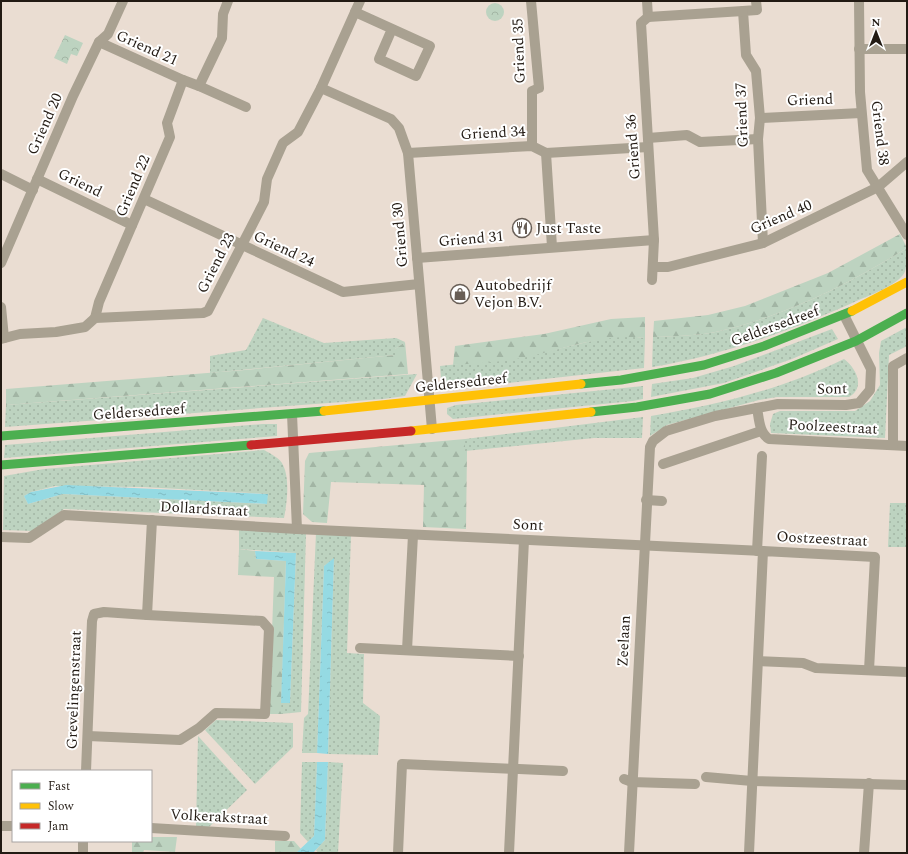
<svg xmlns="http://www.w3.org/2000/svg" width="908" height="854" viewBox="0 0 908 854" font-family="Spectral,serif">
<defs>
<pattern id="grass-dots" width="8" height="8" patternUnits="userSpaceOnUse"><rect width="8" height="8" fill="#bdd3c0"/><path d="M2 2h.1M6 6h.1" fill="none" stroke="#a2b5a4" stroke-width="1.8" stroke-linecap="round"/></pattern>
<pattern id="forest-firs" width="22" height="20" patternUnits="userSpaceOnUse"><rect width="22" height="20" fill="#bdd3c0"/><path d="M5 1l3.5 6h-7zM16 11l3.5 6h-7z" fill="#a2b5a4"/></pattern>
<pattern id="park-crowns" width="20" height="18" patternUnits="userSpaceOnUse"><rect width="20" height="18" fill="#bdd3c0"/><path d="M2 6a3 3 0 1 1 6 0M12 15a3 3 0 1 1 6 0" fill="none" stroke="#a2b5a4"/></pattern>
<pattern id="water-ripples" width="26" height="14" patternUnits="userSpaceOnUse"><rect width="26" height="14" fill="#95dae3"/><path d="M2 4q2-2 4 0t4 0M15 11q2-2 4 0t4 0" fill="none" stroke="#80bac2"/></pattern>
</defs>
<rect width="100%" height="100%" fill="#eaddd2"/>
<g fill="url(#grass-dots)" fill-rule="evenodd">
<path d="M907,248C907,256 908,268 903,275C895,285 874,294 861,299C798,328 721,356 652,367L653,337C676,336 698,336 720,331C787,315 849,284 907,248Z"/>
<polygon points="263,318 324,343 396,338 405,342 395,349 395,355 210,373 210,356 246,350"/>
<polygon points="907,327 907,346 889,355 885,438 771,433 770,424 773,414 780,411 855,411 870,401 880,385 879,353 881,341"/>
<polygon points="832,329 838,339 792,359 724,383 651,397 652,384 693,378 734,366"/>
<polygon points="628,336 645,338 644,368 452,389 441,378 440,366 524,357 604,338"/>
<path d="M844,359C856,368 866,387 849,397H777L759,400L667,425L650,436L651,416C717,405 783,389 844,359Z"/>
<polygon points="417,374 405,396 383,399 5,427 6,405"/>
<polygon points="643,386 643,399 633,401 453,419 447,414 447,408 456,405"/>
<polygon points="643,417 642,438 594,438 465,451 465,439"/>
<polygon points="263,424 277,424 277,436 4,458 5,445"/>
<path d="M264,450C271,454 280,458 283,465C290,479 287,503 284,518L64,509L33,531L3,530L4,476L44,469ZM55,486L143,487L268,494L266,504L63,494L28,504L24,496L31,492Z"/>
<polygon points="890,503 907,503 907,547 888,547"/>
<polygon points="239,530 306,533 301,712 281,714 281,703 290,703 296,553 239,549"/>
<polygon points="316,533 351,535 347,653 364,654 363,703 380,716 378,755 328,754 334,559 324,566 317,753 302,753 304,718 308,714"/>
<polygon points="216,720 293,723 293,747 255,784 205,730"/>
<polygon points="198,736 247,790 209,827 196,827"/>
<polygon points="302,762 317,762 314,836 308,842 300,833"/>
<polygon points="328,762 343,763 338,853 318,853 316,850 325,840"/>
</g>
<g fill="url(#forest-firs)">
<path d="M900,234L907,248C849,284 787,315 720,331C698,336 676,336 653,337L654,321L708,315L745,306L828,273Z"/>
<path d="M645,317V338C606,333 564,349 527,357C503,362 477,363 453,365L455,346L544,334L611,319Z"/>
<polygon points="405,342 408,374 6,405 6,389 245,370 395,355 395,349"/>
<polygon points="465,439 465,451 467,451 466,529 423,527 424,485 331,482 327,523 312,522 303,514 305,461 309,453"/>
<polygon points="239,549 255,551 256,559 286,561 281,714 269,714 274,577 238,575"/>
<polygon points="151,837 177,837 175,852 144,850 143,853 132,853 132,841 151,841"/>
<polygon points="275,841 294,841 301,849 296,853 275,853"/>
</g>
<g fill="url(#park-crowns)">
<circle cx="495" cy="12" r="9"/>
<polygon points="65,35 83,43 77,56 71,54 67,64 54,58"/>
</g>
<g fill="url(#water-ripples)">
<polygon points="66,485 268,494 267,504 63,494 28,504 24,496 31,492"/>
<polygon points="255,551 296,553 290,703 281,703 286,561 256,559"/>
<polygon points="334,558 328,754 317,753 324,566"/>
<polygon points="317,762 328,762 325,840 313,853 296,853 314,836"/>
</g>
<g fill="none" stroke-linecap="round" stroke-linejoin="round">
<g stroke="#a9a191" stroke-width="10">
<polyline points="531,1 539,88 532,91 532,146"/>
<polyline points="647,1 648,17 641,23 654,240 652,280"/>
<polyline points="756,1 757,10 743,11 746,55 756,71 760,118 758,139 763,243"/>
<polyline points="859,1 860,92 867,170 907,235"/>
<polyline points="355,12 430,46 416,76 379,59 392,29"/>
<polyline points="648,17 743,11"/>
<polyline points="99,42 183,80"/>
<polyline points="859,49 907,49"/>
<polyline points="199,86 246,107"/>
<polyline points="321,88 391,119 399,128 408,153 432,429"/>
<polyline points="760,118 861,113"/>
<polyline points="648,138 687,135 700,142 758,139"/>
<polyline points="408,153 532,146 546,153 648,147"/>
<polyline points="546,153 552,247"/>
<polyline points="1,174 33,190"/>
<polyline points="37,179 132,225"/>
<polyline points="144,199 343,292 419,284"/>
<polyline points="417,258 654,240"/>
<polyline points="1,263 73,96 99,42 108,34 123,1"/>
<polyline points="654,267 668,267 763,243 878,187 907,162"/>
<polyline points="1,307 4,338"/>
<polyline points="95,318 99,302 170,137 167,123 183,80 199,86 222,38 223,14 228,1"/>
<polyline points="1,339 20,334 56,332 85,327 95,318 203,313 208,311 264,202 267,179 283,143 298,132 321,88 360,1"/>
<path d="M757,408C759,418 759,433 769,439L907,446"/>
<polyline points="292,414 297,529"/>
<polyline points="893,445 893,366 907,358"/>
<polyline points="663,464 761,431"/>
<polyline points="646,500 662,501"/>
<polyline points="1,537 29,538 64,515 297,529 763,551"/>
<polyline points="757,551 762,456"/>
<polyline points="360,648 519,656"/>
<polyline points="407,650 413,535"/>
<polyline points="758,661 803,663 816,668 907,672"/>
<polyline points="88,736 180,740 199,728 216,713 265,714 269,629 262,621 147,615"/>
<polyline points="86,771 92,621 94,614 104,612 147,615 152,520"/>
<polyline points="706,777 752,781 907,785"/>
<polyline points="624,779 632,782 695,784"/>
<polyline points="1,826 13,826"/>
<polyline points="151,828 285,836"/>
<polyline points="83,853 83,841"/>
<polyline points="398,853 402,764 563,771"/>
<polyline points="509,853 524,540"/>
<polyline points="629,853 650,447 653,441 666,431 715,416 778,404 846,405 859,403 870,390 871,369 844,315"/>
<polyline points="749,853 763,551 875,557 869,670"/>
<polyline points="864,853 869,783"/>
</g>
<g stroke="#4caf50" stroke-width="9">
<polyline points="581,384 621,380 704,365 764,346 852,311"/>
<polyline points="591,412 637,407 710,394 776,373 856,341 907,313"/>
<polyline points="1,436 324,411"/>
<polyline points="1,465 251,445"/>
</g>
<g stroke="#ffc107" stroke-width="9">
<polyline points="852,311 907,282"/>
<polyline points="324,411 581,384"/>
<polyline points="411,431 591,412"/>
</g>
<polyline stroke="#c62828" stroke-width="9" points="251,445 411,431"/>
</g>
<defs>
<g id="restaurant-ring" transform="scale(1)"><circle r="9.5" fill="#fff" stroke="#685e56" stroke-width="1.5"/><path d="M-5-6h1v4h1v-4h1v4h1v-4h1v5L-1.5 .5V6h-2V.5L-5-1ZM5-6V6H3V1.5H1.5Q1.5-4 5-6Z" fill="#685e56"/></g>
<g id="shop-ring" transform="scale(1)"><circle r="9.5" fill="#fff" stroke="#685e56" stroke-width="1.5"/><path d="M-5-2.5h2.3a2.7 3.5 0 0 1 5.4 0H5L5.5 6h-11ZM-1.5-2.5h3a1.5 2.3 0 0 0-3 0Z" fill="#685e56"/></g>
</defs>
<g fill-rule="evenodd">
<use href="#restaurant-ring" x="522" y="228"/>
<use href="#shop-ring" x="460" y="294"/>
</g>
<g text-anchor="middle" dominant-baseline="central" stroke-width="4" stroke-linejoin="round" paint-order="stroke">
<g font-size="15" fill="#221a13" stroke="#fff">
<text transform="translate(147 48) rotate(24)">Griend 21</text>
<text transform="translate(519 51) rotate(-92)">Griend 35</text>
<text transform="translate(810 100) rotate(-2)">Griend</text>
<text transform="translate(742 115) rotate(-92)">Griend 37</text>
<text transform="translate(45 124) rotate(-66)">Griend 20</text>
<text transform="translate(493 133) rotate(-3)">Griend 34</text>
<text transform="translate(880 133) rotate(83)">Griend 38</text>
<text transform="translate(633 147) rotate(-94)">Griend 36</text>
<text transform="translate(80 183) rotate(26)">Griend</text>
<text transform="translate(133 186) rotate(-67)">Griend 22</text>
<text transform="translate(781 217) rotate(-23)">Griend 40</text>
<text transform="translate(400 235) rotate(-95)">Griend 30</text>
<text transform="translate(471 239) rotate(-5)">Griend 31</text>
<text transform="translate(284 249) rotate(25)">Griend 24</text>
<text transform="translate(216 263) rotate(-63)">Griend 23</text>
<text transform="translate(775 326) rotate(-20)">Geldersedreef</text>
<text transform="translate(461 383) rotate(-6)">Geldersedreef</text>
<text transform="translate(832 389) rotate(-1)">Sont</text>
<text transform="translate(139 412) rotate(-4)">Geldersedreef</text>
<text transform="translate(833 427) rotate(3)">Poolzeestraat</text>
<text transform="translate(204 509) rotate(3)">Dollardstraat</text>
<text transform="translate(528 525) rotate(3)">Sont</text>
<text transform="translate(822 539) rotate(3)">Oostzeestraat</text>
<text transform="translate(624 641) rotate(-87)">Zeelaan</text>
<text transform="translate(74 690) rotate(-88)">Grevelingenstraat</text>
<text transform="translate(219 817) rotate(3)">Volkerakstraat</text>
</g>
<g font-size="15" fill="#221a13" stroke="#fff" text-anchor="start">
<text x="536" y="228">Just Taste</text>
<text x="474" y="285">Autobedrijf<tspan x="474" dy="17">Vejon B.V.</tspan></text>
</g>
</g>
<rect width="908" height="854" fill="none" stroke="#221a13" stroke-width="4"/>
<rect x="12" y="770" width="140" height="72" fill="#ffffff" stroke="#a7a3a1"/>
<rect x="20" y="783" width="20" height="6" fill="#4caf50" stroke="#a7a3a1"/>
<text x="48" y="790" font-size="12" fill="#221a13">Fast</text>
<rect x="20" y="803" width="20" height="6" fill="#ffc107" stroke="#a7a3a1"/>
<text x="48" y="810" font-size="12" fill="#221a13">Slow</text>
<rect x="20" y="823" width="20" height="6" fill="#c62828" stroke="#a7a3a1"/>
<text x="48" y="830" font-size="12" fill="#221a13">Jam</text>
<g transform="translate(876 32)" stroke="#ffffff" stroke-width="3" paint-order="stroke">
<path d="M0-3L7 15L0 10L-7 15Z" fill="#221a13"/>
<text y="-6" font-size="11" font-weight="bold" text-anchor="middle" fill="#221a13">N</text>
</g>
</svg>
